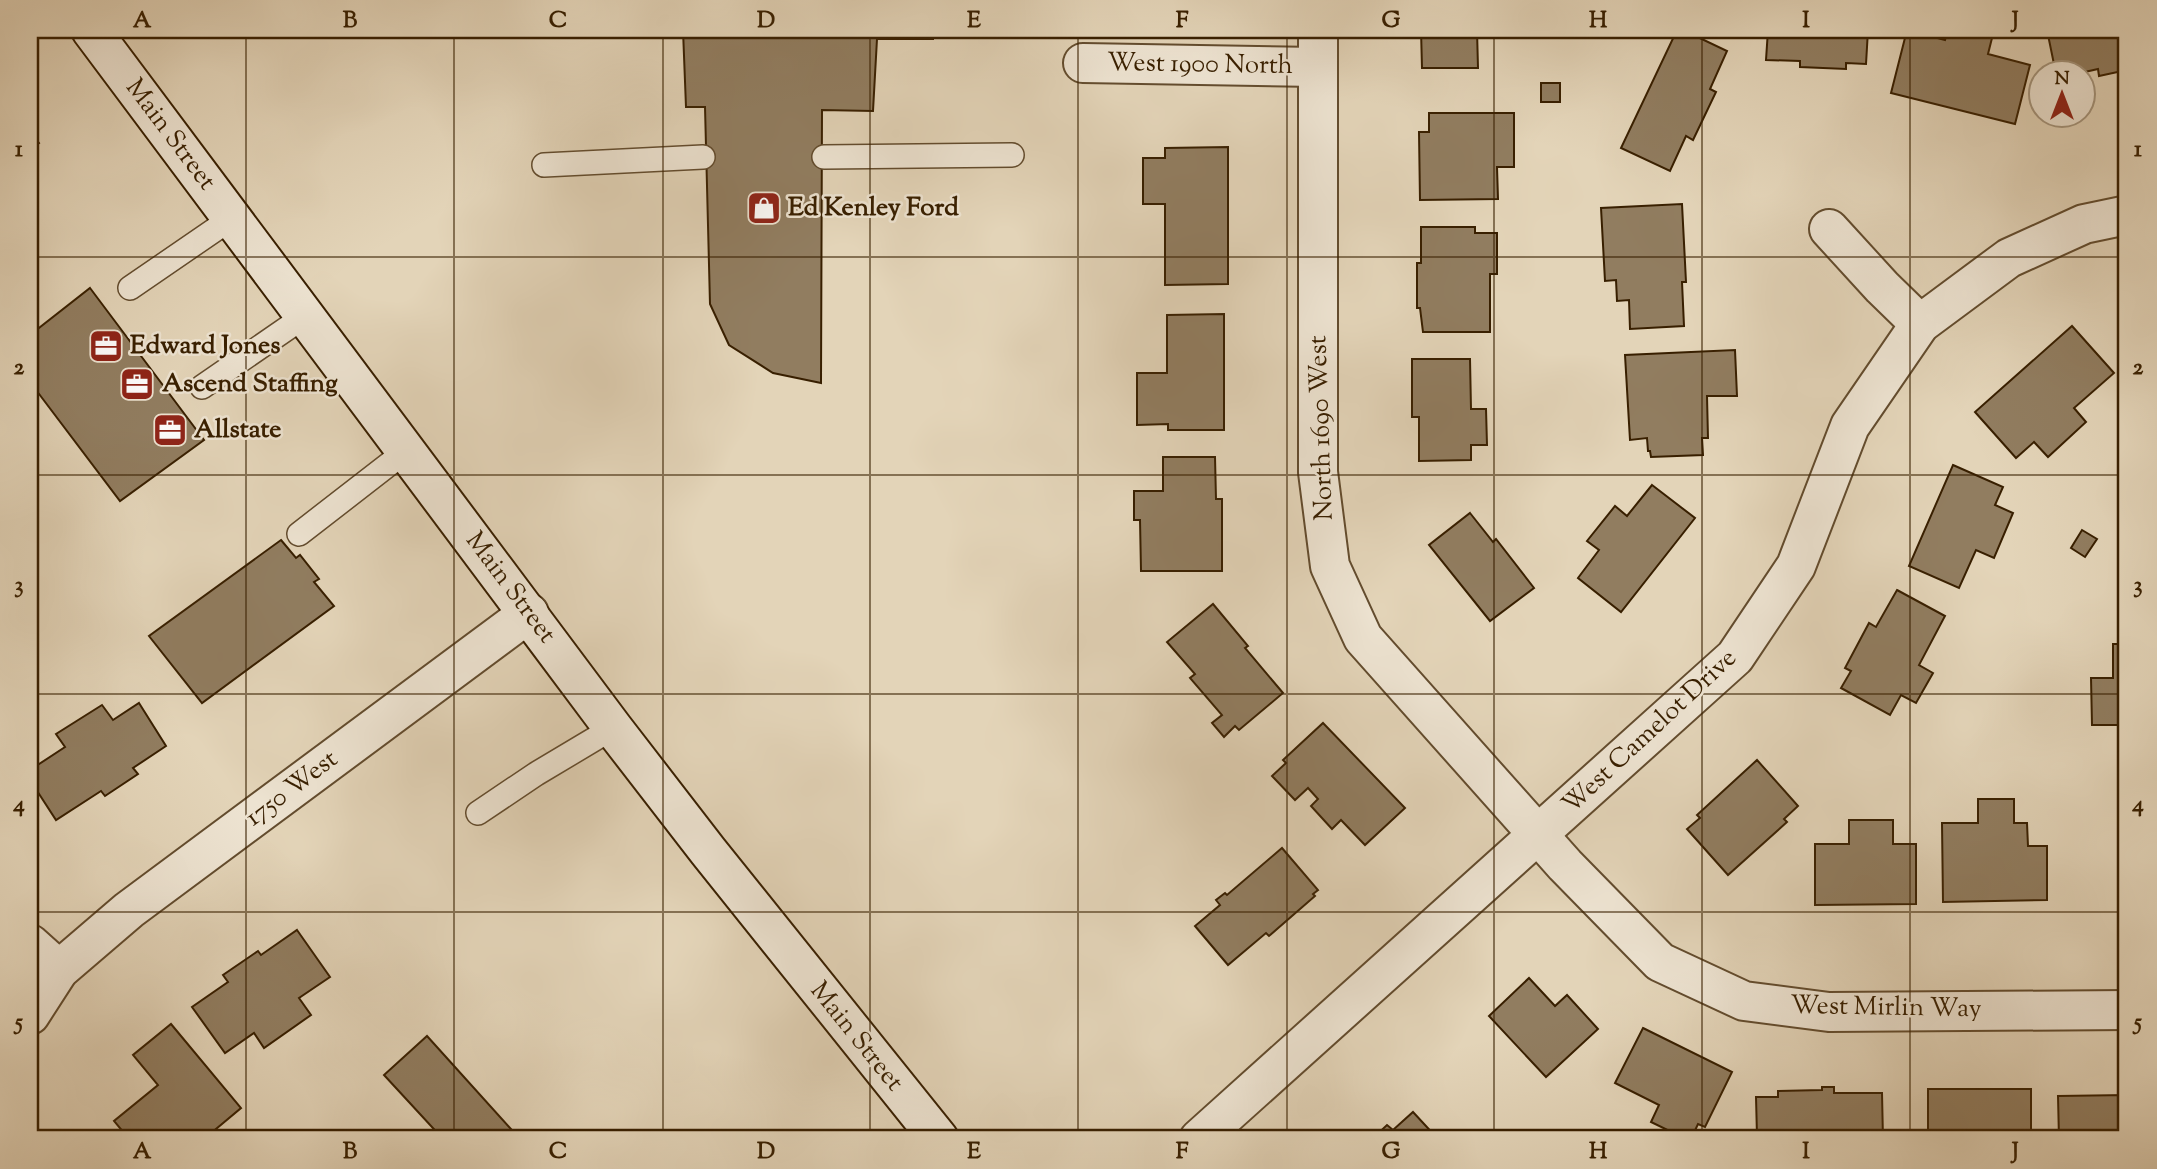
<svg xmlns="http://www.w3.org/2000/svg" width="2157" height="1169" viewBox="0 0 2157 1169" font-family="'Sorts Mill Goudy',serif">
<rect width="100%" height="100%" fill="#e3d4b8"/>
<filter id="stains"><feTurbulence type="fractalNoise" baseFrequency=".00286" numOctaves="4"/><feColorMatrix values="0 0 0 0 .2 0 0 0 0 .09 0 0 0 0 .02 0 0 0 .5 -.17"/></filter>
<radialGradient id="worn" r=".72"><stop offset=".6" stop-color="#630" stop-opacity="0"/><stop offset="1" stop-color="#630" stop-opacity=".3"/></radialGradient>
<g fill="#917d60" stroke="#381f00" stroke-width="2">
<polygon points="683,30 933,30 933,39 877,39 873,111 822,110 821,383 773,373 729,345 710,304 705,107 686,107"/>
<polygon points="1421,30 1477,30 1478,68 1422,68"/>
<polygon points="1677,30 1683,30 1727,51 1710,89 1716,92 1693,140 1686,136 1670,171 1621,148"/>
<polygon points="1768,30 1868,30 1866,64 1846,63 1846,69 1800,67 1800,61 1766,60"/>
<polygon points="1907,30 1945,40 1948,30 1994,30 1988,54 2030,65 2015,124 1891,93"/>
<polygon points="2047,30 2127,30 2127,70 2099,76 2098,69 2076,74 2056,74"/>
<rect x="1541" y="83" width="19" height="19"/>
<polygon points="1429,113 1514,113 1514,167 1497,167 1498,199 1420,200 1419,132 1429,132"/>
<polygon points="30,131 39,143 30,150"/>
<polygon points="1228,147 1228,284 1165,285 1165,204 1143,204 1143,158 1165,158 1165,148"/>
<polygon points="1682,204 1686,282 1682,282 1684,326 1630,329 1629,300 1617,301 1616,280 1605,281 1601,208"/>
<polygon points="1421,227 1475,227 1475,233 1497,233 1497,274 1490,274 1490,332 1423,332 1420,308 1417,308 1417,263 1421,263"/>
<polygon points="90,288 204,440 120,501 30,382 30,335"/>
<polygon points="1224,314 1224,430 1168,430 1168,424 1137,425 1137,373 1167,373 1167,315"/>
<polygon points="2072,326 2114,373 2074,408 2086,422 2048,457 2034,442 2016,458 1975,412"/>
<polygon points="1735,350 1737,396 1707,396 1708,438 1702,438 1703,455 1651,457 1650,451 1648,451 1647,438 1630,440 1625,355"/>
<polygon points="1412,359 1470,359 1471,409 1486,409 1487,445 1471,445 1471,460 1419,461 1419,417 1412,417"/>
<polygon points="1163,457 1215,457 1216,499 1222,499 1222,571 1141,571 1140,520 1134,520 1134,491 1163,491"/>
<polygon points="1953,465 2003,487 1995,505 2013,513 1994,558 1976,550 1959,588 1909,566"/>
<polygon points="1652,485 1695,518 1621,612 1578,578 1599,550 1587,541 1615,506 1627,516"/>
<polygon points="1470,513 1493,542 1496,539 1534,588 1490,621 1429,545"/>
<polygon points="2082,530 2097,539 2085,557 2071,548"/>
<polygon points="281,540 296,558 300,555 319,579 314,582 334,606 202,703 149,636"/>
<polygon points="1897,590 1945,616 1919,665 1933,673 1916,703 1901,695 1890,715 1841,688 1851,671 1845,668 1869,623 1876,627"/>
<polygon points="1213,604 1248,646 1245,648 1283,693 1239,730 1235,726 1224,737 1212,723 1222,715 1190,678 1195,674 1167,642"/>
<polygon points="2113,644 2127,644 2127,725 2092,725 2091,678 2113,678"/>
<polygon points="139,703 166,746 133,768 138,774 105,796 101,791 56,820 30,780 30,770 65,747 56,734 102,705 113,720"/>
<polygon points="1323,723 1405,808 1365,845 1341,820 1332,829 1311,806 1318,799 1308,788 1295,800 1272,776 1286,763 1283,760"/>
<polygon points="1757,760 1798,806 1784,819 1787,822 1728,875 1687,829 1700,818 1697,815"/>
<polygon points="1978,799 2014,799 2014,823 2027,823 2028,846 2047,846 2047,900 1943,902 1942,823 1978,823"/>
<polygon points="1849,820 1893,820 1893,844 1916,844 1916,904 1815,905 1815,844 1849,844"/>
<polygon points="1282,848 1318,890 1313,894 1315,896 1269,936 1266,933 1228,965 1195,926 1220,905 1216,900 1225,893 1227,895"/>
<polygon points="297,930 330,977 299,998 311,1015 264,1048 254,1033 225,1053 192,1007 228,982 223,975 258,951 261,955"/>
<polygon points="1529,978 1555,1006 1567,995 1598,1029 1546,1077 1489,1016"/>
<polygon points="171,1024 241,1108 204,1139 129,1139 114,1121 158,1085 133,1055"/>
<polygon points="1643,1028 1732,1072 1705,1127 1698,1124 1691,1139 1686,1139 1651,1122 1659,1105 1615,1083"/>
<polygon points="427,1036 520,1139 443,1139 384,1075"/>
<polygon points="1822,1087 1834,1087 1834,1093 1882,1093 1883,1139 1778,1139 1778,1136 1757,1136 1756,1097 1778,1097 1778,1091 1822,1090"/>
<rect x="1928" y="1089" width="103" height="50"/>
<polygon points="2127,1095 2127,1139 2059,1139 2058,1096"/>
<polygon points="1413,1112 1438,1139 1372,1139 1387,1125 1393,1130"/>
</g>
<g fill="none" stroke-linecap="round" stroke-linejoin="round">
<g stroke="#634c2e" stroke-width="26">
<g id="lane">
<polyline points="824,157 1012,155"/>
<polyline points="544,165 703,157"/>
<polyline points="130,288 232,218"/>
<polyline points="202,387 305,316"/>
<polyline points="299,534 406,451"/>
<polyline points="478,813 536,774 613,728"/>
</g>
</g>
<g stroke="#634c2e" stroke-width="42">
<g id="street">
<polyline points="1318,30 1318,472 1330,566 1363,638 1565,865 1660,962 1744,1001 1829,1012 2127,1010"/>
<polyline points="1083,63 1317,67"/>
<polyline points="1829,229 1882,287 1920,324"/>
<polyline points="30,944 59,970"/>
<polyline points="30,1015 59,970 129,910 529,613"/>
<polyline points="1199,1139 1735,657 1796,566 1850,426 1920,324 2009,258 2084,224 2127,215"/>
</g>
</g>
<g stroke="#381f00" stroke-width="42">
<polyline id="secondary" points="91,30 613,728 708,851 939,1139"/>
</g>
<use href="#lane" stroke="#ede3d1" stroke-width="23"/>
<use href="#street" stroke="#ede3d1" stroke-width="38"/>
<use href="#secondary" stroke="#ede3d1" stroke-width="38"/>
</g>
<path fill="none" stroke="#381f00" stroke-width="2" stroke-opacity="0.55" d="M246,30V1139M454,30V1139M663,30V1139M870,30V1139M1078,30V1139M1287,30V1139M1494,30V1139M1702,30V1139M1910,30V1139M30,257H2127M30,475H2127M30,694H2127M30,912H2127"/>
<defs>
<g id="shop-square" transform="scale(1.75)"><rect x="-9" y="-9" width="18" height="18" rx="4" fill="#8f2418" stroke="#ede3d1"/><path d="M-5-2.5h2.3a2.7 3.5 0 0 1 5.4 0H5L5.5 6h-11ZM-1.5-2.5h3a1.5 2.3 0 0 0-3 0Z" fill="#fff"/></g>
<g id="office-square" transform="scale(1.75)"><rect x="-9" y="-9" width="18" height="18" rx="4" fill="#8f2418" stroke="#ede3d1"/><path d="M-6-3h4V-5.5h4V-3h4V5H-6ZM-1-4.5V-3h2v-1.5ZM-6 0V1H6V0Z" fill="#fff"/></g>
</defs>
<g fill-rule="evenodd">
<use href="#shop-square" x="764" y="208"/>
<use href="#office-square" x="106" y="346"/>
<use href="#office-square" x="137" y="384"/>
<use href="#office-square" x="170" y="430"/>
</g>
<g text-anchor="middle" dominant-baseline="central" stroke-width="5" stroke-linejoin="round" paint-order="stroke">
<g font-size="26" fill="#381f00" stroke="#ede3d1">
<text transform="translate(1200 65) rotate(1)">West 1900 North</text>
<text transform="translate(170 135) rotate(53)">Main Street</text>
<text transform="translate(1322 428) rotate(-92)">North 1690 West</text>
<text transform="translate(510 588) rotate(53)">Main Street</text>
<text transform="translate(1650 732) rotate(-43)">West Camelot Drive</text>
<text transform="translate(292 789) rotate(-37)">1750 West</text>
<text transform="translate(1886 1008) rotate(1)">West Mirlin Way</text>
<text transform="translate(856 1037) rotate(51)">Main Street</text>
</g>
<g font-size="26" font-weight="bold" fill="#381f00" stroke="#ede3d1" text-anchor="start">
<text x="788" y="208">Ed Kenley Ford</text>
<text x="130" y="346">Edward Jones</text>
<text x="162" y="384">Ascend Staffing</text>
<text x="194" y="430">Allstate</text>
</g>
</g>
<rect width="2157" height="1169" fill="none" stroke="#e3d4b8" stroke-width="77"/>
<g transform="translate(2062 94)"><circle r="33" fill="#ede3d1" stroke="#a5957d" stroke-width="2"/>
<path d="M0-5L12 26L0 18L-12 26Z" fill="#8f2418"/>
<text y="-10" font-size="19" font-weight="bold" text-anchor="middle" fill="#381f00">N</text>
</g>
<rect x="38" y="38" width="2080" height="1092" fill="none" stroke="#381f00" stroke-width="2.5"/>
<g font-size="23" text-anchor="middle" font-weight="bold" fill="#381f00">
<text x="142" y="27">A</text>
<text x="350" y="27">B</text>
<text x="558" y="27">C</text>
<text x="766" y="27">D</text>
<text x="974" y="27">E</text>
<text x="1182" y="27">F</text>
<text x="1391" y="27">G</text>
<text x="1598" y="27">H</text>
<text x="1806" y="27">I</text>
<text x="2015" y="27">J</text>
<text x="19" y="156">1</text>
<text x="2138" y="156">1</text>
<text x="19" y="374">2</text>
<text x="2138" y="374">2</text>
<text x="19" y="592">3</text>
<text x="2138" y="592">3</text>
<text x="19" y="811">4</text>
<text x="2138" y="811">4</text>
<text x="19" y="1029">5</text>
<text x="2138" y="1029">5</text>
<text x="142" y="1158">A</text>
<text x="350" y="1158">B</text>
<text x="558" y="1158">C</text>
<text x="766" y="1158">D</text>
<text x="974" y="1158">E</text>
<text x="1182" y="1158">F</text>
<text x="1391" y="1158">G</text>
<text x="1598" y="1158">H</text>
<text x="1806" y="1158">I</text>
<text x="2015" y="1158">J</text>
</g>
<rect width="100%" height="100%" filter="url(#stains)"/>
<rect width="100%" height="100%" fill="url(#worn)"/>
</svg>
